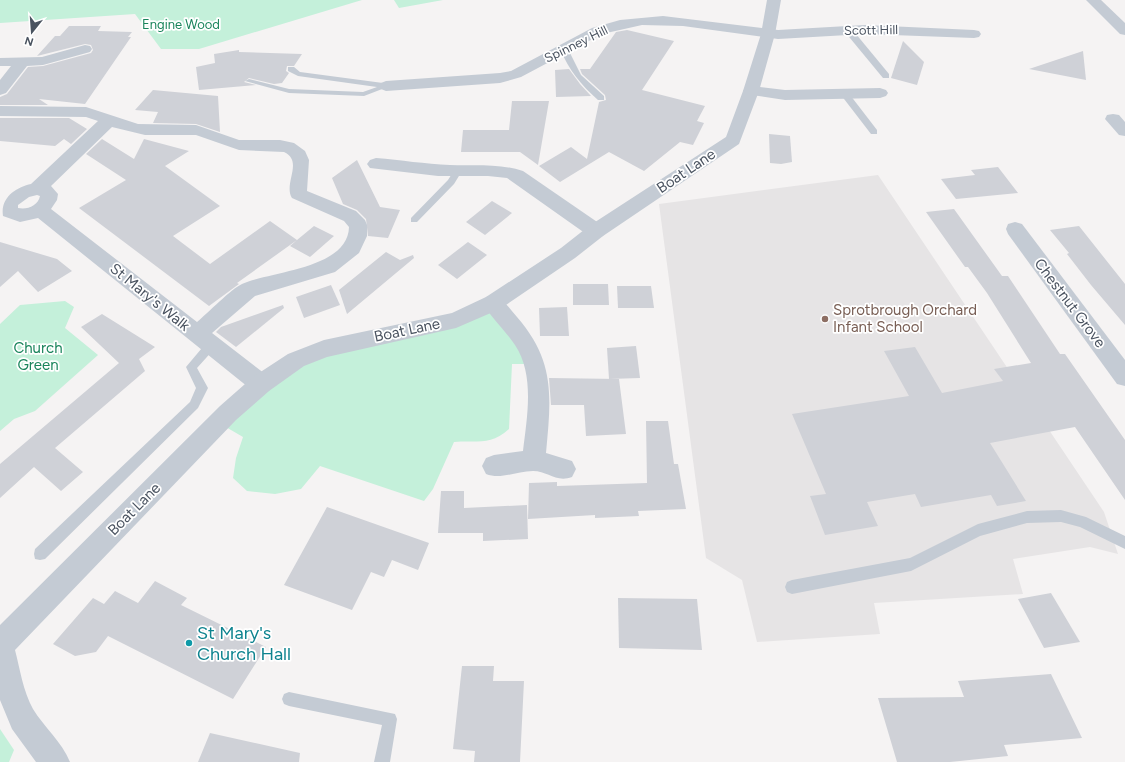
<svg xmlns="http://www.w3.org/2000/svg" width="1125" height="762" viewBox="0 0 1125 762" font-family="Figtree,sans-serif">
<rect width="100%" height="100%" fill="#f5f3f3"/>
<polygon fill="#e6e4e5" points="878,175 1104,512 1118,554 1090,547 1013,559 1023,594 874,603 880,634 757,642 742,580 706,558 659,204"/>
<g fill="#c4f0da">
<polygon points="0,0 362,0 199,49 161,49 135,14 0,23"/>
<polygon points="394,0 443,0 399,8"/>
<polygon points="65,301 74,307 65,328 98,355 35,411 14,419 0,431 0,324 20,305"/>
<path d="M493,303L533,364H512L509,429C490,446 477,440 454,442L433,489L424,501L320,466L301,489L275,494L247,491L233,478L236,458L243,437L219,423L296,360Z"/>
<polygon points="0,729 14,750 9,762 0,762"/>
</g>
<g fill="#cfd1d7">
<polygon points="69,26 101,26 98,31 132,32 128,37 131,37 85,104 39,99 48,105 0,105 0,97 7,94 28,67 43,66 91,53 93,50 91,45 85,44 37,56 55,36 60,36"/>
<polygon points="627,30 674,41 642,90 705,106 697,121 704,123 693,145 680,142 644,171 609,152 560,182 539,166 571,147 587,159 599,102 606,100 605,95 582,74 580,69 590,69 616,32"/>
<polygon points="903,41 924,62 917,85 891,78"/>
<polygon points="239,50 239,52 302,54 294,66 287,66 286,71 289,73 282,83 274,84 249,78 244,82 256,85 199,90 196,67 215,63 214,54"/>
<polygon points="1083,51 1086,80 1029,69"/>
<polygon points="569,69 580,84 591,96 556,97 555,70"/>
<polygon points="153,90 218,96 220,132 196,124 153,123 158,112 135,110"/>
<polygon points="512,101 549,101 538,165 520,152 461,152 463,130 509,130"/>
<polygon points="0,118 69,118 87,129 71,144 64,139 55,146 0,141"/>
<polygon points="769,134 790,136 792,162 781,164 770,163"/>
<polygon points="102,139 134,159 144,139 189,151 165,166 220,206 173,236 210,264 270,221 297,240 314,226 334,236 310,257 290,246 297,240 237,283 239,284 209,306 79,208 126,180 86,154"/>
<polygon points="357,160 380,207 400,210 388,238 368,236 366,219 357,210 343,204 332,178"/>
<polygon points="998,167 1018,193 956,199 941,179 975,175 971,170"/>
<polygon points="492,201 512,213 485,235 466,222"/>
<polygon points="954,209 1002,276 1008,276 1060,354 1065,354 1125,440 1125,500 1075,427 990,443 1026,501 997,506 991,495 921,507 915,494 867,502 878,526 825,535 810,496 826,494 792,414 909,396 884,351 915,347 942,393 1003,381 994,369 1031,363 987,293 968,267 965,267 926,212"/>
<polygon points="1079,226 1125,284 1125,325 1091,285 1067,254 1069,253 1050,230"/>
<polygon points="0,242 57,259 72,271 38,292 18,271 0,287"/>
<polygon points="468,242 487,255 457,279 438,265"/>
<polygon points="386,252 400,260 413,255 414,258 347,314 339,290"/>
<polygon points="573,284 608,284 609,305 573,305"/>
<polygon points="331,285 340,305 304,318 296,297"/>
<polygon points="617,286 651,286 654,308 618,308"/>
<polygon points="283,305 284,308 236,347 216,332 221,327"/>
<polygon points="567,307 569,336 540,336 539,308"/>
<polygon points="102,314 155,347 139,359 145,371 55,448 83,472 61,491 34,467 0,498 0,464 119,363 81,327"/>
<polygon points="636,346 640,378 609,379 607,348"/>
<polygon points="549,378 619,379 626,434 586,436 584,405 551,405"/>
<polygon points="646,421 668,421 674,464 678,464 686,509 638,511 639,516 595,518 595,515 528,519 529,483 557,482 557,486 647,483"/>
<polygon points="441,491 464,491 464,508 527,505 528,539 483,541 483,533 438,533"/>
<polygon points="327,507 429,543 418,570 392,560 384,577 371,572 352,610 284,585"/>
<polygon points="155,581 187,598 181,605 266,647 233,699 108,636 96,652 75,656 53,644 93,598 104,604 115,591 138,603"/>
<polygon points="1051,593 1080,642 1044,648 1018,599"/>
<polygon points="618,598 697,599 702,650 619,648"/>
<polygon points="462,666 494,666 493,681 524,681 520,762 474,762 475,751 453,749"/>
<polygon points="1051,674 1082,738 1004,745 1008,756 950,762 897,762 878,698 964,697 958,681"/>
<polygon points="210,733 300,753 299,762 198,762"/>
</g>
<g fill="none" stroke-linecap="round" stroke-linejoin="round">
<g fill="#c4cbd4" fill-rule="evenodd">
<polygon points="845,28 851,28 889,74 889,78 883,78 845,32"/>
<path d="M561,47H567L581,75L604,96V100H598C581,85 569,70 560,49Z"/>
<polygon points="288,67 294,67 300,72 383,83 390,86 364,96 289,93 245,81 249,79 289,89 363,92 377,87 298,76 288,71"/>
<polygon points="841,91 847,91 877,130 877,134 871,134 841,95"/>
<polygon points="458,168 462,171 454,184 417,222 411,222 411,218 448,180 455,169"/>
<polygon points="211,341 215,342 216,345 215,348 197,368 208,388 198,408 45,559 40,560 35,559 34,554 35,549 190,402 196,388 186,367 207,342"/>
<polygon points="1061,510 1086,517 1125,536 1125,549 1080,527 1061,522 1027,523 980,536 911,571 792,594 787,592 785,587 787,582 792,580 910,558 978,524 1027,511"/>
<polygon points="289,692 395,714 397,719 390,762 374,762 382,725 289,706 284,704 282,699 284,694"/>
</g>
<g fill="#c4cbd4" fill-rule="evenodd">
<polygon points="1086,0 1101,0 1125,23 1125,35 1120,34"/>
<polygon points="663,16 778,30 865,25 974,30 979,31 981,34 979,37 974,38 865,34 778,39 683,26 642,25 602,34 521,77 500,83 386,91 381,89 378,86 381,83 386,81 500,73 511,71 592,28 620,20"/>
<polygon points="85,45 90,46 92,49 90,52 43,65 27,66 6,93 0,95 0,80 11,66 0,66 0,58 42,57"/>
<polygon points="751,86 785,90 880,88 886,90 888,93 886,96 880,98 785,100 745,94 743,91 745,88"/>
<path d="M0,106L86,107L138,124L196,125L239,140H280L294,143L305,151L309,160L307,191L356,211L365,220L367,225V236L359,253L335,272L255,296L212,333L269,377L272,384L269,391L261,393L253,391L38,218L20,222L3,216C0,197 17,187 31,184L98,121L86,117L0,116ZM112,127L145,135H196L239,150L284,152C304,161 283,184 292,198L344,221L349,227C348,269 271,271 242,284C231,289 208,313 197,322L51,209L57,200L58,194L51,186ZM37,195L40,196C38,206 27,210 18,208V205L29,197Z"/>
<polygon points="1113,114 1119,115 1125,122 1125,136 1119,135 1105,119 1107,115"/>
<path d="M376,158C401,160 425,164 450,165C475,166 498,163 523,171L603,226L605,231L603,236L596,238L589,236L507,178L488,176H438L370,168L367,164L370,160Z"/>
<polygon points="1015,222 1022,224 1125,360 1125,386 1117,384 1008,234 1006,229 1008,224"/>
<path d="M493,295C504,299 510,309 517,317C556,362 551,398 546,453L572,461L576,469L572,477C556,483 548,471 533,471C516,471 501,480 486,474L482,466L486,458L494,455L523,451C527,417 535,375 515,345C505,330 491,318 483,303L486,297Z"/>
</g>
<path fill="#c4cbd4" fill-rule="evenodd" d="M767,0H781L775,34L759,91L739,144L603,236L575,258L500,309L456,328L327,357L304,366L269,391L236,420L15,650C20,669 23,691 33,709C44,727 62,742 70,762H36L12,729L0,700V625L220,406L253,377L288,354L324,340L452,313L486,297L561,248L589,226L726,137L743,91L761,34Z"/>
</g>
<circle fill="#8d6e63" stroke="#fff" stroke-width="1.5" cx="825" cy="319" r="4"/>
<circle fill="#0f9aa8" stroke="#fff" stroke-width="1.5" cx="189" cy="643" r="4"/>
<g text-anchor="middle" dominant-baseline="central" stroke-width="3.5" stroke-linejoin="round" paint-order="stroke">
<g font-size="13" fill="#19845b" stroke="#fff">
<text x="181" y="24">Engine Wood</text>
</g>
<g font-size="13" fill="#4a5360" stroke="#fff">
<text transform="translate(871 30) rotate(-1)">Scott Hill</text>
<text transform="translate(576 44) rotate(-26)">Spinney Hill</text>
</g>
<g font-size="15" fill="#4a5360" stroke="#fff">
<text transform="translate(686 171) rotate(-34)">Boat Lane</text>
<text transform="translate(150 297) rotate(39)">St Mary's Walk</text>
<text transform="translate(1070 303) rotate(53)">Chestnut Grove</text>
<text transform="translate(407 330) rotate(-12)">Boat Lane</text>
<text transform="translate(134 509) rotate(-45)">Boat Lane</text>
</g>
<g font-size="15" fill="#785e54" stroke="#fff" text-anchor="start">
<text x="833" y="310">Sprotbrough Orchard<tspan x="833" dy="17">Infant School</tspan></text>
</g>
<g font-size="15" fill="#19845b" stroke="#fff">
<text x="38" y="348">Church<tspan x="38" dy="17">Green</tspan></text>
</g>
<g font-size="18" fill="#0d838f" stroke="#fff" text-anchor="start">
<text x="197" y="633">St Mary's<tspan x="197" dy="21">Church Hall</tspan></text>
</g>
</g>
<g transform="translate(32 32) rotate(197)" stroke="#ffffff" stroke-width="3" paint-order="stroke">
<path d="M0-3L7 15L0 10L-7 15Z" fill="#4a5360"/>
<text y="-6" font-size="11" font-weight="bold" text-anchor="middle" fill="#4a5360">N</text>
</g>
</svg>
